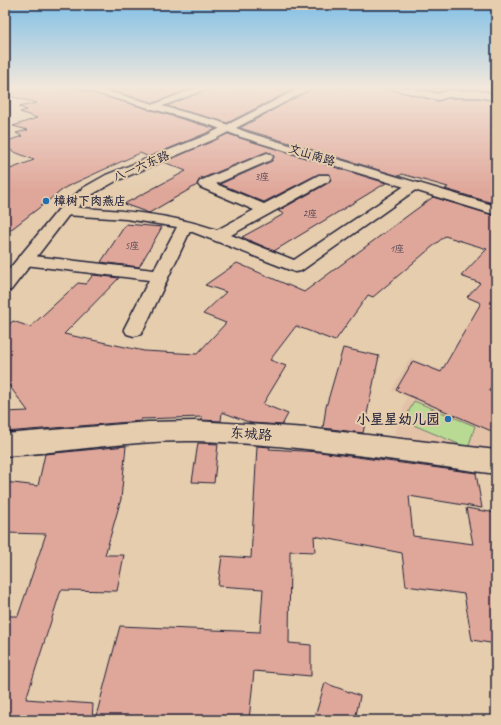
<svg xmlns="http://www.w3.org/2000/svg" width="501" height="725" viewBox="0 0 501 725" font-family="Caveat,'LXGW WenKai TC',sans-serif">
<rect width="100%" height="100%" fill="#e5cdae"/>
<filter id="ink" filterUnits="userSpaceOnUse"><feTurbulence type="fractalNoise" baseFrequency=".025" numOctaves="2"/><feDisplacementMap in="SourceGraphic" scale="8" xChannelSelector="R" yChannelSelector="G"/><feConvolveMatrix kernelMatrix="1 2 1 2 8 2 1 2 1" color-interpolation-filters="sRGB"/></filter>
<g filter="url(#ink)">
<polygon fill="#e3c2a8" points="410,358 496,391 496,455 392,442 407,397 392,390"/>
<polygon fill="#b9da93" stroke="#6e7e67" points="414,401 475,426 468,448 404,421"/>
<g fill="#dfa79a" stroke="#22223b">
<polygon points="10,88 77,88 216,129 149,157 140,153 66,187 5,234 5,171 34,160 5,148 5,142 22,136 16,133 28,130 13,126 37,118 20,112 27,110 19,107 37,103 9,96"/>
<polygon points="102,88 191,88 154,103"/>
<polygon points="210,88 296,88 227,123 167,106"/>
<polygon points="313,88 387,88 438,101 448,98 478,98 496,101 496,204 445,189 448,187 402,174 399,176 240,128"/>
<polygon points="418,88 496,88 496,92 478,90 447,90 438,92"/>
<polygon points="228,134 240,138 386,183 274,251 242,237 284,214 278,211 330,182 331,178 330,174 318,174 264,202 220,184 272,161 274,156 271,153 266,152 203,178 201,177 202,179 199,180 197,185 149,213 124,204 186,171 164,162"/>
<polygon points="433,197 496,216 496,376 489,391 496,394 496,433 396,390 413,361 441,372 481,303 467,297 480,283 461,276 487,249 445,236 373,297 368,295 335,341 296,326 270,360 286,366 263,404 288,414 282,425 251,423 222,412 221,421 201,420 202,417 141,419 141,421 5,432 5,412 28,411 5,380 5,328 13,321 30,327 78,283 86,284 93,275 119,278 64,334 144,351 197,354 226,323 203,314 226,292 205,285 237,263 304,292"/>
<polygon points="126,224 162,227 139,267 101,262"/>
<polygon points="343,348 379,356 363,433 323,428 326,407"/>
<polygon points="198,443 218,444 214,483 192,482"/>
<polygon points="126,446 121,499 105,555 124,555 117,591 61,590 26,699 93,704 92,720 5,720 5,616 18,616 46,534 5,533 5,482 38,486 45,454"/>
<polygon points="257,446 270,447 269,449 319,452 476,473 482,508 409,496 413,536 473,544 466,508 496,513 496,644 472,640 464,594 406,586 402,553 314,536 315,552 290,551 289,643 311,645 311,676 254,671 249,720 95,720 120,626 260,632 263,589 218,586 222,556 251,558"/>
<polygon points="325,683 360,696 355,720 314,720"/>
</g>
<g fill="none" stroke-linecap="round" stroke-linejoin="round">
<g stroke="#22223b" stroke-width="3">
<g id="minor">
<polygon points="196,88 209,88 155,109 149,109 147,107"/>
<polygon points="388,88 408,88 438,94 447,91 478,91 496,94 496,100 478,97 448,97 438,100"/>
<path d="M267,153L271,154L273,157L271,160L216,184L264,204L319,175H329L330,178L329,181L231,235L294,260L409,183H419L421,186L301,271L295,272L190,231L144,329L141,334L134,336L127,334L124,329L149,280L25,265L19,264L17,260L19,256L25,255L154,270L177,227L126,219L65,215L60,214L58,211L60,208L65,207C117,210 168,213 217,230L254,210L200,187L198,184L200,181Z"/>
<path d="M195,421L308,428L496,450V474C396,461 296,444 195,441C131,440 68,452 5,456V434L148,422Z"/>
</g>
</g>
<g stroke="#22223b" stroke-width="3">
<polygon id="tertiary" points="300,88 312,88 215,139 116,181 93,194 68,216 11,290 5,291 5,274 58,210 83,188 106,175 207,135"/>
</g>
<g stroke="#22223b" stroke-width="3">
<polygon id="secondary" points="78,88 94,88 218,121 249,133 496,206 496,215 241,137 210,125"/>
</g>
<use href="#minor" fill="#e5cdae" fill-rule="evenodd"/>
<use href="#tertiary" fill="#e5cdae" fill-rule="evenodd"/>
<use href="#secondary" fill="#e5cdae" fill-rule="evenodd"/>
</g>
</g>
<linearGradient id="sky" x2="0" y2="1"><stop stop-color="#81c0e7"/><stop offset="0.46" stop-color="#f3e8db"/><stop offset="1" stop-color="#f3e8db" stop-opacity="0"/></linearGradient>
<rect width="501" height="190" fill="url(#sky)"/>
<g fill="#1f6fb2" stroke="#e5cdae" stroke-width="1.5">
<circle cx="46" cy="201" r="4"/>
<circle cx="448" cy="419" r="4"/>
</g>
<g text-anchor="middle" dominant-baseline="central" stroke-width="4" stroke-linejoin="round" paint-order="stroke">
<g font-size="10" fill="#514353">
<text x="262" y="176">3座</text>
<text x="310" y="213">2座</text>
<text x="132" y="245">5座</text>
<text x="397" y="248">1座</text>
</g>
<g font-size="12" fill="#22223b" stroke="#e5cdae">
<text transform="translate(312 155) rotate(17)">文山南路</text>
<text transform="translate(141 166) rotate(-23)">八一六东路</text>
</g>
<g font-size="12" font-weight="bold" fill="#22223b" stroke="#e5cdae" text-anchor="start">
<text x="54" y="201">樟树下肉燕店</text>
</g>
<g font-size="14" font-weight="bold" fill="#22223b" stroke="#e5cdae" text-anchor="end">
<text x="440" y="419">小星星幼儿园</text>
</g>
<g font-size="14" fill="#22223b" stroke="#e5cdae">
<text transform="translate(251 434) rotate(4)">东城路</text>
</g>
</g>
<rect width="501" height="725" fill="none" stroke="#e5cdae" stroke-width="20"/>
<rect x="10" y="10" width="481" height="705" fill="none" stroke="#22223b" stroke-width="1.5" filter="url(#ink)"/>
</svg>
